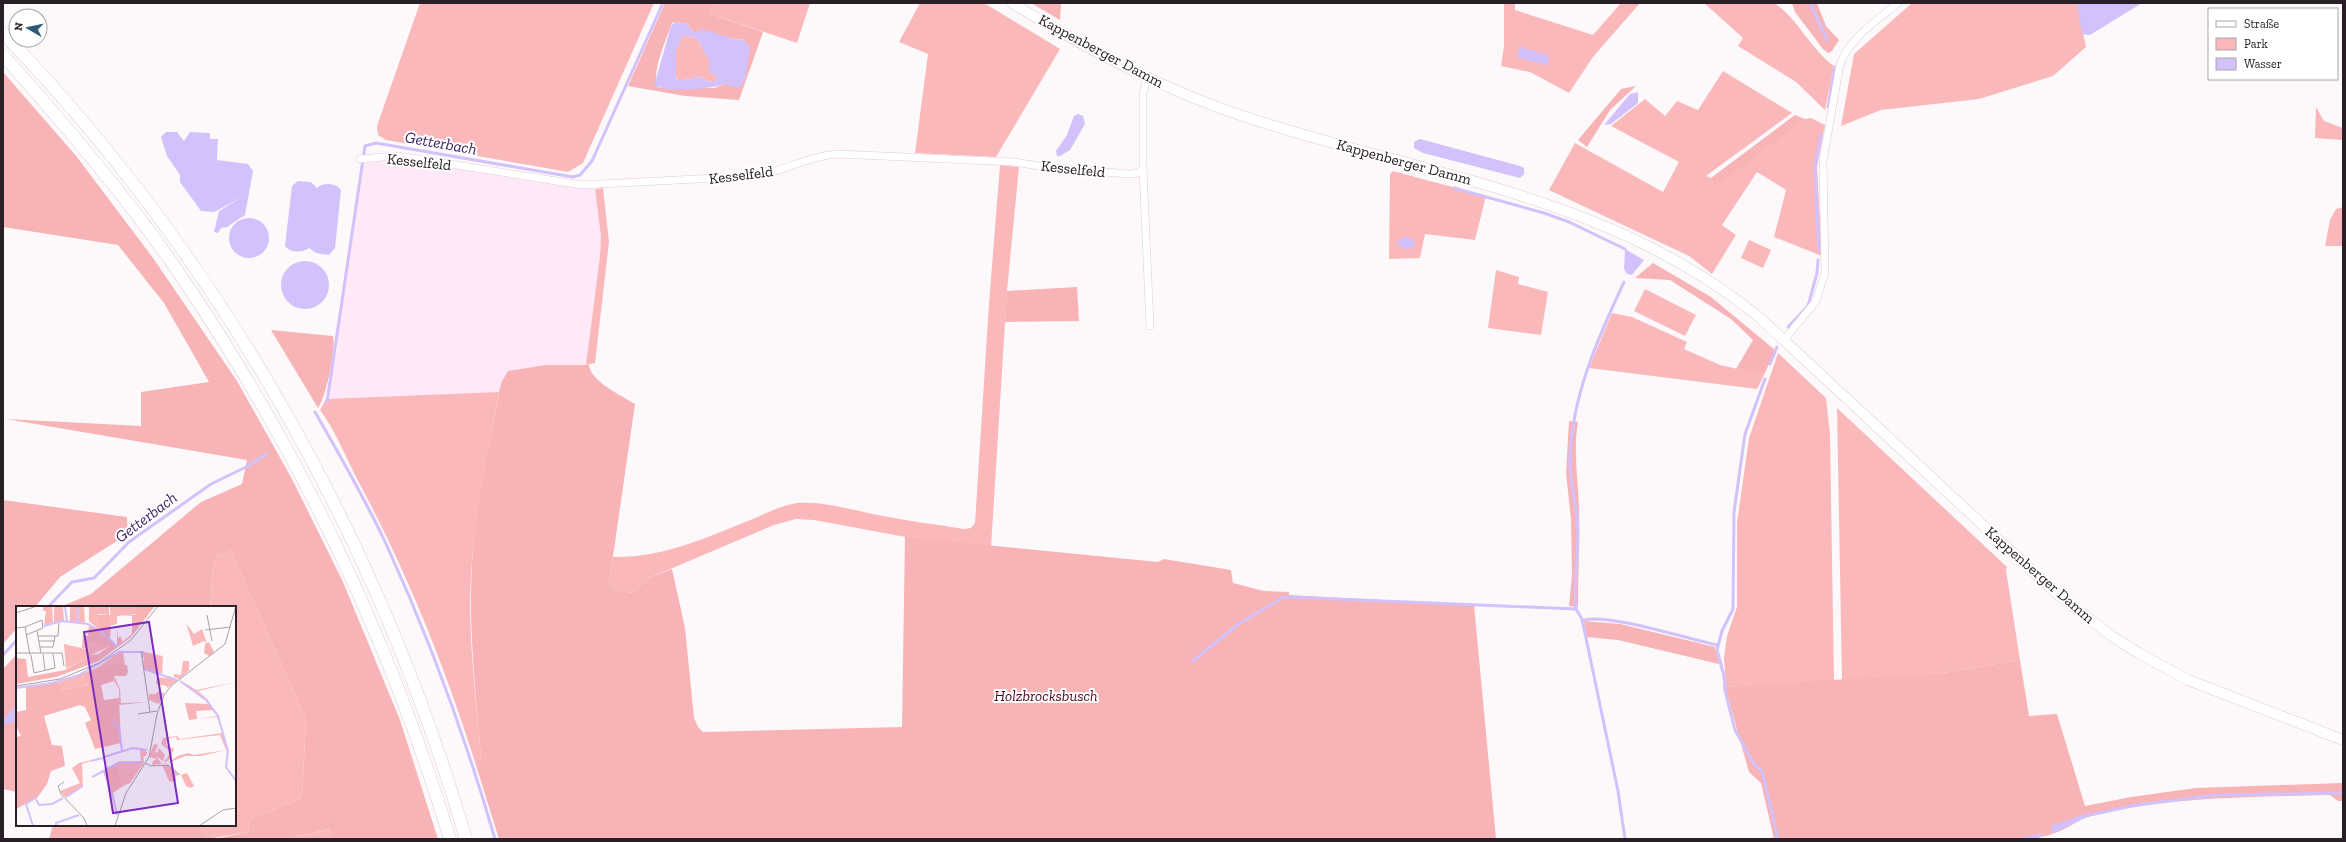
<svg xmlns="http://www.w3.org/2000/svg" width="2346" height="842" viewBox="0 0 2346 842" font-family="'Zilla Slab',serif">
<rect width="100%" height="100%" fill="#fdf9fb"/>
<polygon fill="#ffe8f7" points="397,159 561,186 595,189 601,236 600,256 586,365 546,365 508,371 501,383 499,392 326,399 338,347 337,337 364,163"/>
<g fill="#fbb8ba">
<polygon points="420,3 654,3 583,163 568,172 386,140 378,135 377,126"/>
<polygon points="713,3 810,3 797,43 710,14"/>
<polygon points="920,3 984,3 1060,49 996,157 915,153 928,54 899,42"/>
<polygon points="1504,3 1515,3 1515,10 1593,35 1621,3 1640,3 1593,57 1569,93 1530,72 1501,66 1504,46"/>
<path d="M1704,3H1774C1798,18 1810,49 1834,66L1825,110L1796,82L1738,46L1743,38Z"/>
<polygon points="1912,3 2077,3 2086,47 2053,76 1979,99 1881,110 1841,126 1854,54"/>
<path d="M683,36C704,35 698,47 709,58V71L717,77L715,82H711L699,77L679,81L676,77V51Z"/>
<polygon points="1723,71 1792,113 1706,176 1711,178 1715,186 1805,119 1811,118 1825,125 1817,167 1822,256 1774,237 1786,190 1757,172 1722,225 1736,235 1712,274 1689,256 1549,190 1575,143 1663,192 1679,162 1611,126 1645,99 1665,116 1677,101 1698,110"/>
<polygon points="2316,107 2324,121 2343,128 2343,140 2315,138"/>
<path d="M1000,165L1019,167L1007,291L991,547L927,541L814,520L796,519L774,525L649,578L633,593L614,590L609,584L613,557C659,558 701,540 743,523C761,516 778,506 797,503C823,501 852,510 878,515C906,521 935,524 964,529L971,528L975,523L989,304Z"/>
<polygon points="1393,171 1486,196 1475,240 1425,234 1420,258 1389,259 1390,174"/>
<polygon points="603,188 609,242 595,363 586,365 600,256 601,236 595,189"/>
<polygon points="2343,207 2343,246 2325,246 2330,220 2336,209"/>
<polygon points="1749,240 1771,250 1763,268 1741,258"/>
<polygon points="1496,270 1519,277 1518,284 1548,292 1541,335 1488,328"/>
<polygon points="1645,289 1696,315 1685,336 1634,311"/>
<polygon points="1612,313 1632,317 1687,342 1684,349 1720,365 1764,375 1757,389 1589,368"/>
<polygon points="1778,353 1826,398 1830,435 1834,681 1726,687 1724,658 1727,636 1737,607 1737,523 1749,438"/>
<path d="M499,392C488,448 477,505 472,562C466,627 476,693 481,758L475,762C444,664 405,567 356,477C345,455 335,430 320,410L326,399Z"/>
<polygon points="1837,408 2007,567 2006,570 2020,660 1943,673 1842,680"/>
<polygon points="231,551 306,719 302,798 250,819 248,832 207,839 199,825 235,825 235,607 210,607 213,567 217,555"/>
<polygon points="331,829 335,839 285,839"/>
</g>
<g fill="#f7b3b6" fill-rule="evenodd">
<path d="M665,3H713L710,14L763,32L739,100L685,96L628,86ZM675,22L688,24L693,33L744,40L746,44L733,85L725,84L714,88H658C651,71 666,41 672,23Z"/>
<polygon points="1031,3 1061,3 1060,20"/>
<polygon points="1792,3 1817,3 1826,26 1839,40 1832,51 1828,53 1823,49 1795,12"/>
<polygon points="3,72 77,157 153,258 237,381 292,479 343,582 400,720 438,839 335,839 330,829 285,839 214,839 248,832 250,819 302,798 306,719 231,551 217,555 213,567 210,607 60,607 91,594 201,502 242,484 247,460 6,419 141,426 141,392 209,382 164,303 118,245 3,227"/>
<polygon points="1636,86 1610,110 1587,147 1578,140 1621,89"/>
<polygon points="1795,115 1805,119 1715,187 1711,178"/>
<polygon points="1653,263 1711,297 1775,350 1764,375 1736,369 1753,340 1731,319 1670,280 1635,278"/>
<polygon points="1077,287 1079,321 1005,322 1007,291"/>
<path d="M271,330L333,336C336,350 326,397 318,408Z"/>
<path d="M546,365H589C590,381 622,396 635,404L609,584L614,590L633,593L649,578L672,569L685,628L694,718L698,727L703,732L902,727L905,537L1158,562L1164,559L1231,570L1233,583L1264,591L1289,592V595L1474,605L1496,839H499L475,762L481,758C476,693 468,629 472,564C476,503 489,443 501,383L508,371Z"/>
<path d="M1569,421L1578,422C1573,451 1578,479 1579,508C1580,541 1578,574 1578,607L1569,606L1572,575L1571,519L1566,473Z"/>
<polygon points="3,500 127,517 128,534 60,577 35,607 17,607 17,628 3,644"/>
<polygon points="1584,621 1620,624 1715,647 1719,664 1618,640 1587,637"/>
<polygon points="17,654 17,792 3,789 3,669"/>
<path d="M2020,660L2029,716L2057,714L2085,806L2131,797L2196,788L2343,783V801H2338L2330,795C2250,797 2169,796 2091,816C2078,819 2068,829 2055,833C2048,836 2039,837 2032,839H1774L1761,783L1749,772L1725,687L1943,673Z"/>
<polygon points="53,825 199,825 207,839 49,839"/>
</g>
<g fill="#d2c1fa" fill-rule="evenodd">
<polygon points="2077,3 2142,3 2090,35 2082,34"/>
<path d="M675,22L688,24L693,33L703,29L734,39L744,40L750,47L746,76L742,85L737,88L725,84C708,90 671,92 654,86L671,26ZM683,36C704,35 698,47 709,58V71L717,77L715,81L711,82L699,77L679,81L676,78V51Z"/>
<polygon points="1520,47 1548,55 1549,63 1546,65 1519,58 1517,55"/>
<polygon points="1638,92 1638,103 1611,124 1604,125 1630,94"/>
<polygon points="1078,114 1083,116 1085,124 1070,150 1060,156 1057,156 1056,151 1067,135 1074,116"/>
<polygon points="166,132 177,132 184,141 190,132 210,133 210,139 218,139 217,160 248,164 253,171 245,215 227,227 221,228 218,233 214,232 219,211 242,197 214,212 201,211 180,182 180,175 167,156 161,137"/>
<polygon points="1420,139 1520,166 1524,168 1524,174 1520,178 1423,153 1414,148 1414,142"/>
<path d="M298,181L311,182L317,188C322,182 336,183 341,190L335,248L329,255L316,253L309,248C303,253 290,253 285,246L292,186Z"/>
<circle cx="249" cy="238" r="20"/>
<polygon points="1404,237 1413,239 1415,247 1407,249 1398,246 1397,242"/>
<polygon points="1625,249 1644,260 1632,275 1627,274 1624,269"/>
<circle cx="305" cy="285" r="24"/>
<polygon points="17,704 17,721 3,725 3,720"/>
<polygon points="2088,813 2089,816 2052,834 2051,826"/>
</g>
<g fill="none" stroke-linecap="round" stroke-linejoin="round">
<g stroke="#d2c1fa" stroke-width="3">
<polyline points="1810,3 1827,40"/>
<polyline points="1828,107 1835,67"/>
<polyline points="1454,188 1544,213 1569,222 1625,249"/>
<polyline points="1819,251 1815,168 1821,134"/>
<path d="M1624,282C1598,338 1572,395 1570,458C1569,484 1578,508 1578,533C1578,558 1573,584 1576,609L1582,619L1618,791L1625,839"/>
<polyline points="1788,327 1808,306 1817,273 1818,260"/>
<polyline points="1770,364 1777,347"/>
<polyline points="1765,379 1745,434 1734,512 1733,609 1722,631 1717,650 1724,676 1725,691 1735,730 1754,764 1762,771 1778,839"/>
<polyline points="327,402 365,146 376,143 573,177 580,175 592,161 663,3"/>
<path d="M315,412C340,456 366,500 387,546C430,640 466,739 495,839"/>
<polyline points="48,607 72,582 94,578 129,542 211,484 248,466 267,454"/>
<path d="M1582,621C1602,611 1691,640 1717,645"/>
<polyline points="3,655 17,640"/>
<polyline points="1193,661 1237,625 1282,598 1287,597 1576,609"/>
<polyline points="2085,816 2136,805 2218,795 2343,793"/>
<polyline points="2023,839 2041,835"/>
</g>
<g stroke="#dfcad8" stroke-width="8">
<g id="minor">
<polyline points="1147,77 1143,94 1143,169 1150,326"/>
<path d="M360,159L394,156L406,157L582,185L754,176C783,172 808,156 838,154L1014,162L1045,167L1129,174L1138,173L1143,169"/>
<path d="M1784,340L1816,301L1825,273L1823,161L1840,64C1851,37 1876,21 1898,3"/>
</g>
</g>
<g stroke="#dfcad8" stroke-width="11">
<path id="secondary" d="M1012,3C1087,49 1167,92 1252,119C1427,176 1612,196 1760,318L2057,594L2113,637L2140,654L2188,680L2343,740"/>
</g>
<g stroke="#dfcad8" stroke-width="13">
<g id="trunk">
<path d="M3,33C220,258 378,539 466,839"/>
<path d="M3,55C66,126 128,198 181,276C299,450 389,638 450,839"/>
</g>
</g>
<use href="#minor" stroke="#fff" stroke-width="7"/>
<use href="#secondary" stroke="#fff" stroke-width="10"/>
<use href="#trunk" stroke="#fff" stroke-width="12"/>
</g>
<g text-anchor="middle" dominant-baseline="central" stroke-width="4" stroke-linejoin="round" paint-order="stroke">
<g font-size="15" fill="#282026" stroke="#fff">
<text transform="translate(1101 51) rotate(28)">Kappenberger Damm</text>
<text transform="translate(419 162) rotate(6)">Kesselfeld</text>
<text transform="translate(1404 162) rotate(15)">Kappenberger Damm</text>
<text transform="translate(1073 169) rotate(6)">Kesselfeld</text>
<text transform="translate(741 175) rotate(-7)">Kesselfeld</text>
<text transform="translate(2040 575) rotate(41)">Kappenberger Damm</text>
</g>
<g font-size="15" font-style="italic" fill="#530315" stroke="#fff">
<text x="1046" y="696">Holzbrocksbusch</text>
</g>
<g font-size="16" font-style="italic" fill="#3b2262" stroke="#fff">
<text transform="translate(441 143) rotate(10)">Getterbach</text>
<text transform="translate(146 517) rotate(-37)">Getterbach</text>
</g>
</g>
<g transform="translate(16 606)">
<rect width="220" height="220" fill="#fdf9fb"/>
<path d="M27,0H36L37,17L28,19L30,5H27ZM38,0H47L48,15L38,17ZM54,0H61L62,16H54ZM62,0H68L69,17L63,16ZM73,0H81L82,3V0H93V9L82,8V23L73,15ZM94,0H121V8L101,10V18H95ZM170,17L178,28L186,23L191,37L188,35L177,40ZM81,37L93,39L94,40L75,49L71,42L74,38ZM48,38L70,43L73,51L50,63ZM107,46L109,59L80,62L106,45ZM128,46L147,50L146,68L127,62ZM167,55H173V64L164,73L158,71V68L165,69ZM66,68L72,79L46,84L43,76ZM95,70H98L104,83L105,97L133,96L103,99V83ZM153,70L162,74L151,82V80L140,78L141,71L153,72ZM163,75L171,78L180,84L220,76L182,85L191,93L202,109L206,125L201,111L181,113L201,110L189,93ZM141,86L148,87L143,98L133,94V88H140ZM206,127L212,145L210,163L211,146L204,129L161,134L160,131L151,133L150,139L158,143L154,153L147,158L155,146L145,138L147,132L161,130L164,133ZM138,138L142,139L139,146L141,147L143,142L149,149L147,155L140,150L146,158L136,159L137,155L141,153L133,151ZM124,143L131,146L130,150H127L128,157L114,177L107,180L103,166L110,165L103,166L101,157H125ZM88,151L66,158L67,180L51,191L48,190L44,185L64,177L56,162L63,157ZM146,159H152L163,169L160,170V176L153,175ZM171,167L178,180L175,182L170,180L165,169Z" fill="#fbb8ba"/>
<path d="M94,0L95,18L101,19H95L94,32L82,23V9H94ZM121,0H139L115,31L83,55L40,71L0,78V52L10,53L12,71L49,64L73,51L70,42H66L67,30H72L73,19L87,28L101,40V21L102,32L105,31L106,36L116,28V10L106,9H120ZM81,37L83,39L94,40L82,48L75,49L71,42L74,38ZM193,36L198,46L193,50L188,47L189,38ZM96,59H111L112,66L110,70H96L98,75L85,79L88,94L103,92L105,137L79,143L69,117L75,114L69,101L64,99L28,110L36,139L46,140L49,160L35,165L31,178L21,192L0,203V131L5,130L0,120V106L10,104V81L43,76L46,84L72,79L66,68L80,62ZM169,97L192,98L197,104L180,105L181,113L173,114ZM211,144L184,150H169L152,157L162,150L172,147L178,149ZM101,157L107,180L97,187L102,210L87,164Z" fill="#f7b3b6" fill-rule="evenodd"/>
<path fill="none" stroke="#d2c1fa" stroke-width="2" d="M49,0L51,16M61,0L62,17M28,20L46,15L72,18L89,28L101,41M106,46H127V51M128,63L161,74M164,75L190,94L202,110L212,145L210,161L220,175M0,82L36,77L63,69L105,45M97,116L103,122L106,145M88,151L117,142L131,144M75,155L87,152M88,165L94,183M76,171L104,156H126M96,187L101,209M50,191L67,180M20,193L23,199L36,198L47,192M17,220L10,198L19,192M40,220V217L63,209"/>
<path fill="none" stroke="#a8a2a6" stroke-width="1" d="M0,7L21,0M191,9L196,35M9,21L14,49M0,22L9,21L26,14L27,22L10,29M189,24L215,21M21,25L25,47M22,30H39L37,41H24M39,30H42L43,17M23,35H39M125,45L134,106M0,47H46L48,60M27,48L29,64M15,49L18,67L39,62L37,48M0,80L44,73L83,57L115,34L142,0M122,108L141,105M129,157L135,160L152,159L164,169M48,176L42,180L45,188L68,212L71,220M99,220L110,187L133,151L141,108L148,89L155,80L209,38L220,0M183,220L207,204L220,202"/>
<path fill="#7b2cbf" fill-opacity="0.15" stroke="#7b2cbf" stroke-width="2" d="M133,16L162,197L97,207L68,26Z"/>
<rect width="220" height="220" fill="none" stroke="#282026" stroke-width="2"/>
</g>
<rect width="2346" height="842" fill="none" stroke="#282026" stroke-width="8"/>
<rect x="2208" y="8" width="130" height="72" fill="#ffffff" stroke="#a9a6a8"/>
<rect x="2216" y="21" width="20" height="6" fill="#ffffff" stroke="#a9a6a8"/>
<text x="2244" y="28" font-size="12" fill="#282026">Straße</text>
<rect x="2216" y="38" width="20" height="12" fill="#fbb8ba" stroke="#a9a6a8"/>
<text x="2244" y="48" font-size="12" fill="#282026">Park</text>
<rect x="2216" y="58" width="20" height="12" fill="#d2c1fa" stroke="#a9a6a8"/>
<text x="2244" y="68" font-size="12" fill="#282026">Wasser</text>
<g transform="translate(28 28) rotate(279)"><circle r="19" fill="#ffffff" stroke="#a9a6a8"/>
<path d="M0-3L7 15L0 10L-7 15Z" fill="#2c5b79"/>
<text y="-6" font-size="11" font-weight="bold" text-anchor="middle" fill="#282026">N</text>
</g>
</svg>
